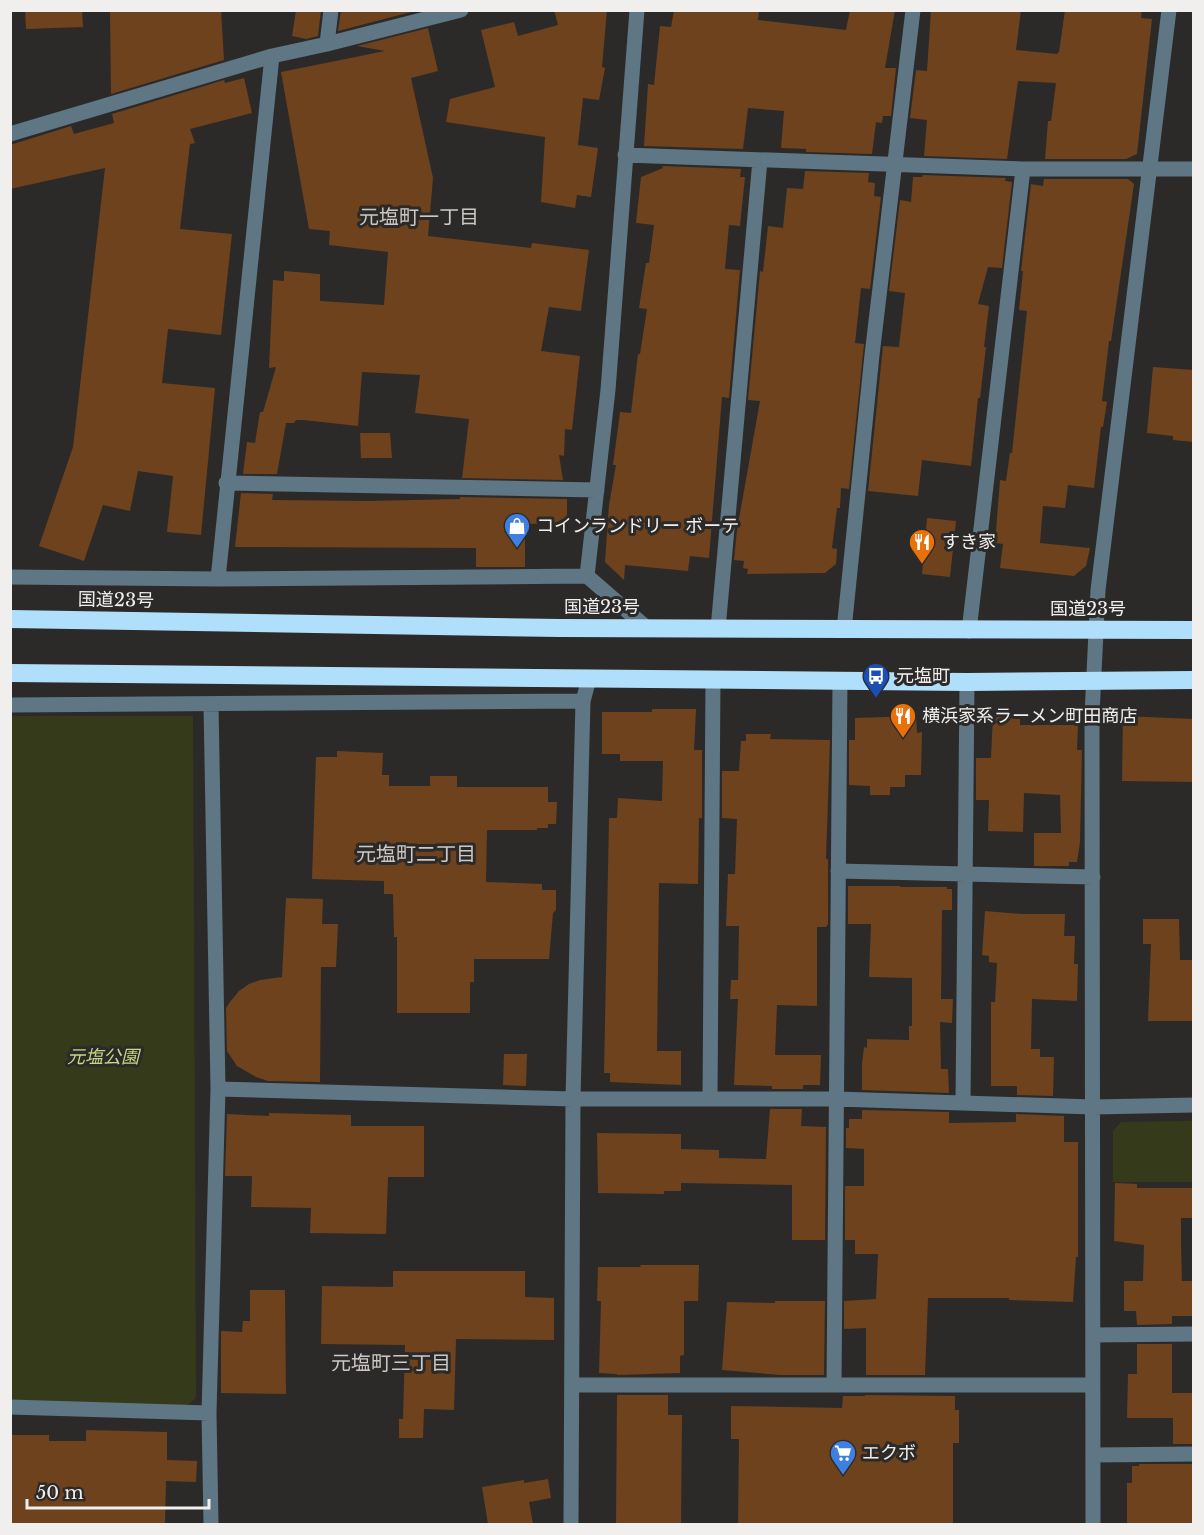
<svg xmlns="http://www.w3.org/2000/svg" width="1204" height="1535" font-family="'Libre Baskerville','Noto Sans JP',serif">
  <rect width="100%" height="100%" fill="#2c2a28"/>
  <!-- green -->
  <path fill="#353b1a" d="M 11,716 L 193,716 L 196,1398 L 186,1406 L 11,1400 Z
    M 1193,1121 L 1193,1182 L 1113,1182 L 1113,1131 L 1121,1122 Z"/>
  <!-- building -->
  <path fill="#6d421d" d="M 25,10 L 82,10 L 83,27 L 26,29 Z
    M 110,10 L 221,10 L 224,60 L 111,94 Z
    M 296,10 L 321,10 L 318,36 L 306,39 L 292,36 Z
    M 341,10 L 419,10 L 338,31 Z
    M 554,10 L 607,10 L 602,67 L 605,68 L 599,100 L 583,98 L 578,145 L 598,148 L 591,197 L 577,195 L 575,208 L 541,202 L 545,137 L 446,122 L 450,99 L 495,87 L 481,30 L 514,22 L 518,36 L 558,25 Z
    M 674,10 L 759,10 L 758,20 L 846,30 L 850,10 L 895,10 L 885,68 L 896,68 L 891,116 L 883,116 L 882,123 L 876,122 L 872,154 L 806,152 L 806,149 L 781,148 L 784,111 L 748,108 L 743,149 L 644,146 L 648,84 L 654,85 L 660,26 L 671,27 Z
    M 931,10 L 1021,10 L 1016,50 L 1057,54 L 1059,52 L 1065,10 L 1142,10 L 1141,18 L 1152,19 L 1137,154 L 1126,159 L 1045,159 L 1048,121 L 1051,121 L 1056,83 L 1018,81 L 1007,159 L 924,156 L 927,120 L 910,118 L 916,70 L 927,71 Z
    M 428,28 L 438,71 L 411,78 L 433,178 L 428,236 L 531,248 L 532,243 L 589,250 L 581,311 L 549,307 L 541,351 L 580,356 L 572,430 L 565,429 L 564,456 L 559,455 L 563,480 L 462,478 L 469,419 L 415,413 L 420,375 L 362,372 L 358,426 L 303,420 L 296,420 L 294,423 L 286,423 L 277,474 L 243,474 L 247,442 L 255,443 L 260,412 L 263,412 L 276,367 L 269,368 L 273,280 L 284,281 L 284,271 L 320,274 L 320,301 L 384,305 L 388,252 L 329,245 L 330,231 L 309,229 L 281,72 L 385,51 L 357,46 Z
    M 244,78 L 252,113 L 190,129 L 195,143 L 190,144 L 180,229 L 232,234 L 221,335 L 168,329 L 162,383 L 215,388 L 201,535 L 167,532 L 173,476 L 138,471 L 130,511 L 103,505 L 84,561 L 39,546 L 73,447 L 105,168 L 10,189 L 10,145 L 71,126 L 74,134 L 114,123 L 112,114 L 224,80 L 225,83 Z
    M 662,166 L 741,169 L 740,177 L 745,177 L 740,226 L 729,225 L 725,269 L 740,270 L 729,398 L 722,397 L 709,558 L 690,556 L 688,571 L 625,565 L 624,580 L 605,562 L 609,505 L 616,465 L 613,465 L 620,412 L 631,413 L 638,354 L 640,354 L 647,309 L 639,308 L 646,263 L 649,263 L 654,225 L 636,223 L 641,177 L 663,168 Z
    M 805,171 L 869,173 L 868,182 L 875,183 L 874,196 L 881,197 L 870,289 L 861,288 L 855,343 L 864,344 L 849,489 L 841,488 L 840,508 L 837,508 L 832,548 L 837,549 L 836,564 L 825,573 L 747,574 L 748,569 L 743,568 L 744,561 L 734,560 L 737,530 L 760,401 L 748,400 L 760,271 L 763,272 L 768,226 L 783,228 L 787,188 L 803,189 Z
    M 923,175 L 1006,178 L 1005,181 L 1012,182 L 1002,268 L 988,267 L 978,304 L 989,306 L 984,347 L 986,347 L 980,398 L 978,398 L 971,466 L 922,460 L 918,496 L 868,491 L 883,346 L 899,347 L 905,293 L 889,291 L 900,200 L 911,202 L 913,177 L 922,177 Z
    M 1044,179 L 1128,179 L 1134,184 L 1111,341 L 1109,341 L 1102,401 L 1107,402 L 1103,427 L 1101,427 L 1094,488 L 1068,485 L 1065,508 L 1043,506 L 1040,543 L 1090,548 L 1086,566 L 1074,576 L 1000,568 L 1003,544 L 995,543 L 1000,480 L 1006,481 L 1010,453 L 1012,453 L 1027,311 L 1019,310 L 1023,271 L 1021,271 L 1031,184 L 1043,186 Z
    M 1153,367 L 1194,370 L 1194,442 L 1173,440 L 1173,436 L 1147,433 Z
    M 360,433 L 390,433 L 392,458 L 361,458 Z
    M 241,493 L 273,494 L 272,500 L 368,501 L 460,499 L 460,497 L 567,499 L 567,523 L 525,524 L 525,567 L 476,567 L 476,548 L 235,547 Z
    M 927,518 L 956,521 L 950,577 L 922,574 Z
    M 652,709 L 696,709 L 694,750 L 702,750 L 702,818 L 699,818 L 698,884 L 659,883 L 657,1051 L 681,1051 L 681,1085 L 610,1082 L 610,1073 L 604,1073 L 609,818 L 617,818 L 618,798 L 662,801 L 663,761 L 620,761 L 620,754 L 602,754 L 602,712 L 652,712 Z
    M 993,715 L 1020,716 L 1020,725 L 1078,725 L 1077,750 L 1082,750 L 1080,842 L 1077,862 L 1069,862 L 1069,866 L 1034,866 L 1034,833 L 1061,833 L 1060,795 L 1024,793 L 1023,832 L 988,831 L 989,800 L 976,800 L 976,758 L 991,758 Z
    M 916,716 L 917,733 L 922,732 L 921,775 L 905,775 L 905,787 L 890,787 L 890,795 L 870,795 L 870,786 L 849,785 L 849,740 L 855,740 L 855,718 Z
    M 1123,716 L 1194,719 L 1194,782 L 1122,781 Z
    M 746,734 L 771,734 L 770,739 L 830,740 L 826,859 L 828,859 L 828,924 L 826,927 L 817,927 L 817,1006 L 777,1005 L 775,1055 L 821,1055 L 820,1085 L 803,1085 L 803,1089 L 772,1089 L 772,1086 L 734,1085 L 738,999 L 730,999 L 731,980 L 738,980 L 739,926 L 726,926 L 728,874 L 735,874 L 737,819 L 722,818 L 722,771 L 739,771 L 741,741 L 746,741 Z
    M 337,751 L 383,753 L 382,775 L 389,775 L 389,786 L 430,786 L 430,776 L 457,776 L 457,787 L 548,787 L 548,802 L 557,802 L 556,824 L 548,824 L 548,828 L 537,828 L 537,830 L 487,830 L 486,882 L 542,884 L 542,890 L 556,890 L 556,910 L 553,913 L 549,959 L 474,959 L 474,982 L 470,982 L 470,1013 L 397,1013 L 397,937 L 394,937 L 393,894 L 384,894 L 384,881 L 312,879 L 316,757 L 337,757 Z
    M 848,886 L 900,886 L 900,887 L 947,887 L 947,889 L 952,889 L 952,910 L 942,910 L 941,999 L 953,999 L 952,1023 L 940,1022 L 941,1069 L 948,1069 L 949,1093 L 862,1090 L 862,1064 L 864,1047 L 867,1048 L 867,1039 L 909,1040 L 909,1026 L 912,1026 L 912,978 L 869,977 L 871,924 L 848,924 Z
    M 286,898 L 323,899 L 322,924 L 338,924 L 336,967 L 321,967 L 320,1082 L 268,1081 L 256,1077 L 237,1066 L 227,1051 L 226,1008 L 230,1002 L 239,991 L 249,984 L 260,980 L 282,977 Z
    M 985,911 L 1021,914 L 1065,914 L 1064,936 L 1075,936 L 1074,964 L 1078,964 L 1077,1001 L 1032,999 L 1031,1049 L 1040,1049 L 1040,1057 L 1054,1057 L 1053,1096 L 1017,1095 L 1017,1086 L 991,1086 L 991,1002 L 995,1002 L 997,963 L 989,962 L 989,956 L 982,955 Z
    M 1143,919 L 1179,919 L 1180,960 L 1194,960 L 1194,1021 L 1148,1021 L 1151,944 L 1143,944 Z
    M 504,1054 L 527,1054 L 526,1086 L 503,1085 Z
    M 770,1109 L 802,1109 L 801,1126 L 826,1127 L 825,1240 L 792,1240 L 792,1185 L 681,1183 L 681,1191 L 664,1191 L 664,1194 L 598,1193 L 597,1133 L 681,1134 L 681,1149 L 719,1150 L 719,1158 L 766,1159 Z
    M 862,1110 L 949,1112 L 949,1123 L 1016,1122 L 1016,1114 L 1064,1116 L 1064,1142 L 1078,1142 L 1078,1257 L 1076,1257 L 1073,1302 L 1009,1300 L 1009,1298 L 928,1298 L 925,1375 L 866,1375 L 866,1328 L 844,1329 L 844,1301 L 876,1299 L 878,1254 L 855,1254 L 855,1240 L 845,1240 L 845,1186 L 864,1186 L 864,1149 L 846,1148 L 846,1128 L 849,1128 L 849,1119 L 862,1119 Z
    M 269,1113 L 351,1115 L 351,1126 L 424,1126 L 424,1177 L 388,1177 L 386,1234 L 310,1233 L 311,1208 L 251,1207 L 252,1176 L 225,1176 L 227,1114 L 269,1116 Z
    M 1115,1183 L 1137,1184 L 1137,1188 L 1194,1188 L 1194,1218 L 1181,1218 L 1181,1244 L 1182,1281 L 1194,1281 L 1194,1316 L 1172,1316 L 1172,1324 L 1137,1325 L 1136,1311 L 1124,1311 L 1124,1281 L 1143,1281 L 1144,1245 L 1114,1241 Z
    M 640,1265 L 699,1265 L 698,1301 L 684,1301 L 684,1355 L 680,1356 L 680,1373 L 617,1375 L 617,1374 L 599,1373 L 601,1301 L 597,1301 L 598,1267 L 641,1267 Z
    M 393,1271 L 525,1271 L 525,1297 L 554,1298 L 554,1340 L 456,1339 L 454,1410 L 424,1409 L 423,1438 L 399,1438 L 399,1419 L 403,1419 L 405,1345 L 321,1344 L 322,1286 L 393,1287 Z
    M 250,1290 L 285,1290 L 286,1394 L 221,1393 L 221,1331 L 242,1332 L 243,1321 L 250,1321 Z
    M 775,1301 L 825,1301 L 824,1375 L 780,1375 L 722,1370 L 727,1302 L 775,1303 Z
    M 1137,1344 L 1172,1344 L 1172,1393 L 1194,1393 L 1194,1444 L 1173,1444 L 1173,1418 L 1127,1418 L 1128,1374 L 1137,1374 Z
    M 617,1395 L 668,1395 L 668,1415 L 682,1415 L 681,1524 L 616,1524 Z
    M 865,1395 L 955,1396 L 955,1410 L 959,1410 L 959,1443 L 953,1443 L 953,1524 L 738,1524 L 739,1439 L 731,1439 L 731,1406 L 842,1408 L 843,1396 L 865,1396 Z
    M 86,1430 L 167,1432 L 167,1460 L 197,1461 L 196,1482 L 166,1481 L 165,1524 L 10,1524 L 12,1435 L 49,1435 L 49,1441 L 86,1441 Z
    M 1139,1464 L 1194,1464 L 1194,1524 L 1127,1524 L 1127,1483 L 1132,1483 L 1132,1466 L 1139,1466 Z
    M 548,1479 L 551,1498 L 529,1502 L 533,1524 L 488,1524 L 482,1487 L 524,1480 L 524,1483 Z"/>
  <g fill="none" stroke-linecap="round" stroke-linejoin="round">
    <!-- minor -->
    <path stroke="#5f7684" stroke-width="15" d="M 327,44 L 331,10
      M 10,134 L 272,56 L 327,44 L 461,10
      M 625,155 L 1023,169 L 1194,169
      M 226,483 L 597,490
      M 587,576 L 608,390 L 637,10
      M 10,577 L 218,579 L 587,576 L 648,629
      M 218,579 L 272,56
      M 718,629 L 760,160
      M 844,630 L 872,355 L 913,10
      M 969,631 L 1023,169
      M 10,705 L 583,701
      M 211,705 L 218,1089 L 209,1413 L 211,1524
      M 838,871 L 1093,877
      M 218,1089 L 573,1099 L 836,1099 L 1093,1107 L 1194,1105
      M 710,1099 L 713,680
      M 963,1103 L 967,682
      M 1093,1335 L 1194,1334
      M 834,1384 L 840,681
      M 572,1385 L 1092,1385
      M 10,1407 L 209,1413
      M 1094,1455 L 1194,1454
      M 571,1524 L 573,1099 L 583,701 L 589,679
      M 1093,1524 L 1092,715 L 1098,590 L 1169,10"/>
    <!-- highway -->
    <path stroke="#b0dffc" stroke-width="18" d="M 10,619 L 560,628 L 1194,630
      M 10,673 L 967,682 L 1194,680"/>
  </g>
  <!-- icons -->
  <defs>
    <g id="shop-pin" transform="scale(1.35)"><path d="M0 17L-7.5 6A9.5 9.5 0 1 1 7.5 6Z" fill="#3f7fe0" stroke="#2c2a28"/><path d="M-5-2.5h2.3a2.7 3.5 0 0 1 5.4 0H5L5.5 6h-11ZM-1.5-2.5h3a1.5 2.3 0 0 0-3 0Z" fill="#fff"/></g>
    <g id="restaurant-pin" transform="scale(1.35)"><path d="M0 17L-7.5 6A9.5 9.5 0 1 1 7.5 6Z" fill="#e8710a" stroke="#2c2a28"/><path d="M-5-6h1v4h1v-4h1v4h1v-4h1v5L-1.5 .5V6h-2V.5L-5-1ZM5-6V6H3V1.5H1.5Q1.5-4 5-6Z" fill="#fff"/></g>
    <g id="bus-pin" transform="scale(1.35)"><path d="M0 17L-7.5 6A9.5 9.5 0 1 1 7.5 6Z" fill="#1a4fb4" stroke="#2c2a28"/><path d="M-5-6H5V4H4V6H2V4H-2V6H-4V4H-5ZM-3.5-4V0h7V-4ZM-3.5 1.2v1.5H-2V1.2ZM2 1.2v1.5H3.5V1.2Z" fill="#fff"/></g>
    <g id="supermarket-pin" transform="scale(1.35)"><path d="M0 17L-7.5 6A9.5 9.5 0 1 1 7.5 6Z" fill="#3f7fe0" stroke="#2c2a28"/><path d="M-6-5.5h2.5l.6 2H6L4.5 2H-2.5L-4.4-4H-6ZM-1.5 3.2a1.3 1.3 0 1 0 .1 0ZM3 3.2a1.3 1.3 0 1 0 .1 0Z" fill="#fff"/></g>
  </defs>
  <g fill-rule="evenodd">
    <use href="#shop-pin" x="517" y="526"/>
    <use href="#restaurant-pin" x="922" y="542"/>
    <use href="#bus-pin" x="876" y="676"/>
    <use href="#restaurant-pin" x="903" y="716"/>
    <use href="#supermarket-pin" x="843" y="1453"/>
  </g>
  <g text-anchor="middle" stroke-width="6" stroke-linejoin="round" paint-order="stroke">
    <!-- poi labels -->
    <g font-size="18" fill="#f0efee" stroke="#2c2a28" text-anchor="start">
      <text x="536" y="532">コインランドリー ボーテ</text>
      <text x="942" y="548">すき家</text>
      <text x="896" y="682">元塩町</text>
      <text x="922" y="722">横浜家系ラーメン町田商店</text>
      <text x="862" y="1459">エクボ</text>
    </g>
    <!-- street labels -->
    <g font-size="18" fill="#f0efee" stroke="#2c2a28">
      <text transform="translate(116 600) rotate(1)" y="6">国道23号</text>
      <text x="602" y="613">国道23号</text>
      <text x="1088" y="615">国道23号</text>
    </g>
    <!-- park labels -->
    <g font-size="18" font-style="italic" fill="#c6d682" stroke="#2c2a28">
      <text x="103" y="1063">元塩公園</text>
    </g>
    <!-- neighbourhood labels -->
    <g font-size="20" fill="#cbc8c6" stroke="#2c2a28">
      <text x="419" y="224">元塩町一丁目</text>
      <text x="416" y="861">元塩町二丁目</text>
      <text x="391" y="1370">元塩町三丁目</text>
    </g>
  </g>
  <!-- border -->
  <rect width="1204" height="1535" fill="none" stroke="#f0efee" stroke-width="24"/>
  <!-- scale -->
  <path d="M27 1499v9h182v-9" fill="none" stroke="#f0efee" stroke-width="3"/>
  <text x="36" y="1499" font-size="18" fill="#f0efee" stroke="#2c2a28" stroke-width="4.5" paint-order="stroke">50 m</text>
</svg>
